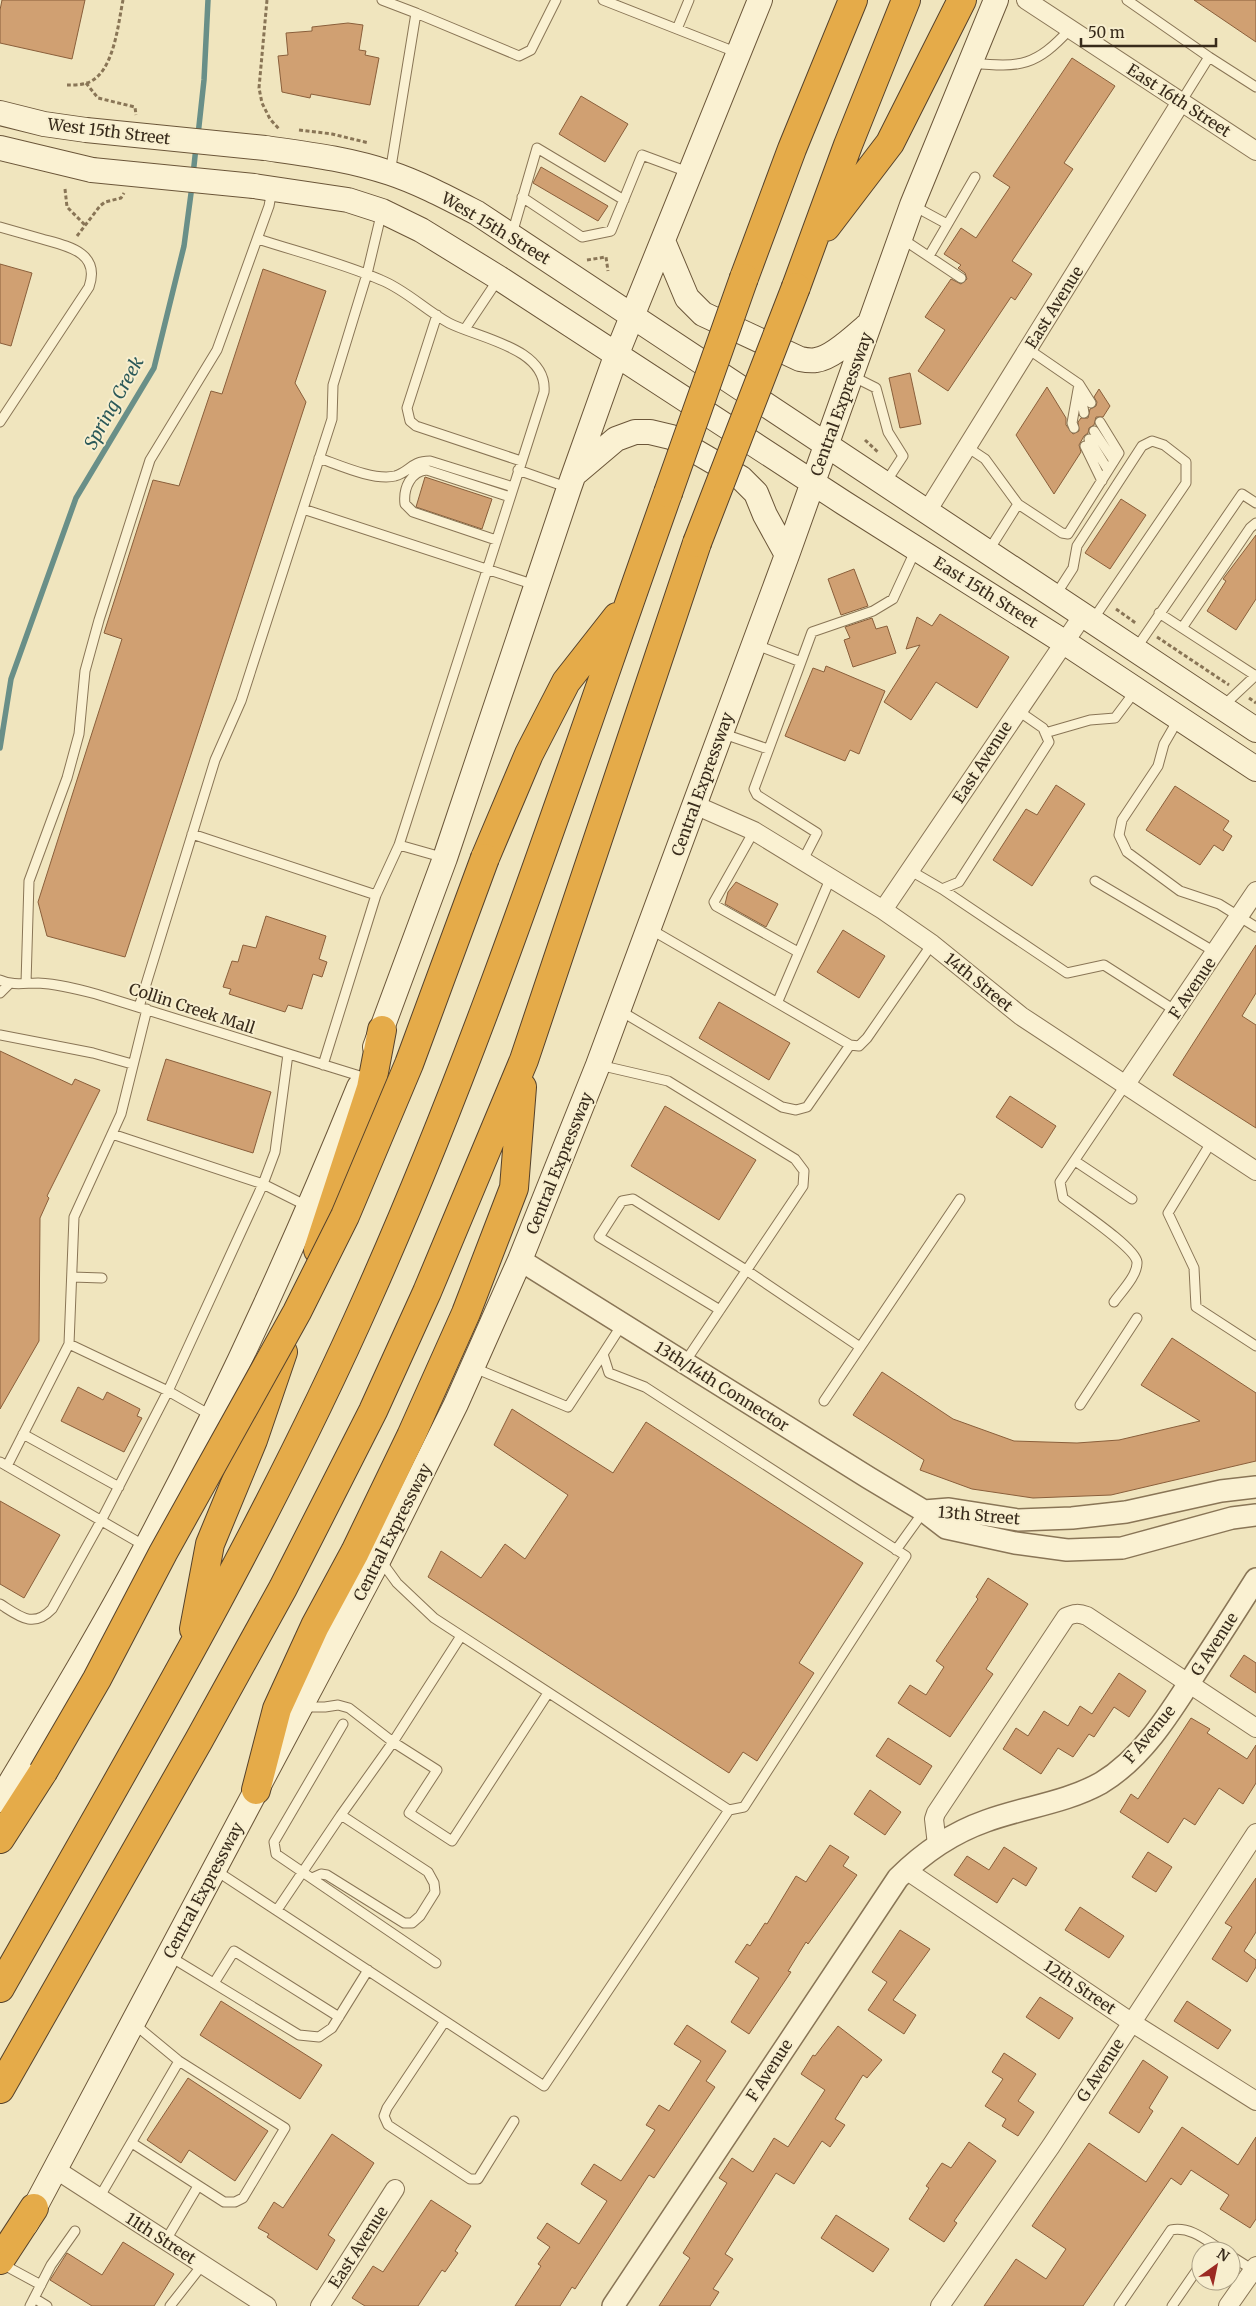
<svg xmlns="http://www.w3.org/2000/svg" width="1256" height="2306" font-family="Merriweather,serif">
  <rect width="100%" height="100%" fill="#f0e5be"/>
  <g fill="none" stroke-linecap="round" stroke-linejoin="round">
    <!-- stream -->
    <path stroke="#698f88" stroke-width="5.5" d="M 198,135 L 204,80 L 208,0
      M 193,175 L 196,147
      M 0,748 L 11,679 L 76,498 L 154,368 L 184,246 L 192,186"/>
  </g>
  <!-- building -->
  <path fill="#d0a072" stroke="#8a5f3b" d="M 2,0 L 85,0 L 72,59 L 0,43 L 0,10 Z
    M 1194,0 L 1256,0 L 1256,42 Z
    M 348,23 L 363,25 L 359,50 L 366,51 L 365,55 L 379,58 L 370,105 L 311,94 L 310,98 L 282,92 L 278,56 L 288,55 L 286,33 L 312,31 L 312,27 Z
    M 1072,58 L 1115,86 L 1064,163 L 1073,169 L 1012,261 L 1032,274 L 1015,300 L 1011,297 L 948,391 L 918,371 L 945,330 L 925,317 L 951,279 L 961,284 L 967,279 L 965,273 L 958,268 L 961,265 L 944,254 L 961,228 L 976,238 L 1010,187 L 993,176 Z
    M 581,96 L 628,124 L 605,162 L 559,134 Z
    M 541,167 L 608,206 L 598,221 L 533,183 Z
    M 0,264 L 32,273 L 11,346 L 0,343 Z
    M 263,269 L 326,291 L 295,383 L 306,402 L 125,957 L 47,936 L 38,902 L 122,639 L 104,633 L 153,480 L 179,486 L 211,391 L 222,394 Z
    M 910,373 L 921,424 L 900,428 L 889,378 Z
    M 1047,387 L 1066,418 L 1066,425 L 1073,434 L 1079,431 L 1078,422 L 1081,418 L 1088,418 L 1090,409 L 1096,406 L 1097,402 L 1094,397 L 1099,389 L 1110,406 L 1103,417 L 1096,417 L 1094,425 L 1089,428 L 1088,433 L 1084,436 L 1079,445 L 1081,452 L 1054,494 L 1016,435 Z
    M 425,477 L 492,499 L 482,529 L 416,507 Z
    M 1121,499 L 1146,515 L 1110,569 L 1085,553 Z
    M 1256,535 L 1256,599 L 1236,630 L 1207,611 L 1226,581 L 1223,579 Z
    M 854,569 L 868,606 L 841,615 L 828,579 Z
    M 940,614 L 1009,657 L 977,708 L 936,682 L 911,720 L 884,702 L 920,645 L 906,649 L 917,617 L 932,626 Z
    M 872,618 L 876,629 L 887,626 L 896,653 L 853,667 L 844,640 L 850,638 L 845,627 Z
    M 826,666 L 885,691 L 859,754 L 850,750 L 845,761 L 785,736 L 813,668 L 824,672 Z
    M 1056,785 L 1085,804 L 1032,886 L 993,860 L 1026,809 L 1037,815 Z
    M 1175,786 L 1229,821 L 1223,830 L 1232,836 L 1223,851 L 1214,845 L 1200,865 L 1146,830 Z
    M 736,882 L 778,904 L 766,927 L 725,904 L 728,892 Z
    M 266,916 L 326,936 L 319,959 L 327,962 L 322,977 L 313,974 L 302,1009 L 288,1005 L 285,1012 L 229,994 L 231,989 L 223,987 L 232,961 L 238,962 L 243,945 L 256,948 Z
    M 843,930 L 885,956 L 859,998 L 817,972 Z
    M 1256,945 L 1256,993 L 1242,1016 L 1256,1025 L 1256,1128 L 1173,1075 Z
    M 719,1002 L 790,1043 L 769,1080 L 699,1038 Z
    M 0,1051 L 72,1085 L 75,1079 L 100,1090 L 47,1196 L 49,1198 L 40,1218 L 39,1341 L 0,1409 Z
    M 166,1059 L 271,1092 L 253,1153 L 147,1120 Z
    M 1010,1096 L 1056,1126 L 1042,1148 L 996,1117 Z
    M 665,1106 L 756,1160 L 719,1220 L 631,1166 Z
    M 1172,1338 L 1256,1393 L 1256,1461 L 1111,1495 L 1033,1498 L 972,1489 L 920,1470 L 924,1460 L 853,1415 L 882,1372 L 953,1419 L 1014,1441 L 1077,1443 L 1119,1440 L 1200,1421 L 1141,1385 Z
    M 78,1387 L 103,1400 L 107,1392 L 140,1409 L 137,1416 L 142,1418 L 124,1452 L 61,1421 Z
    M 512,1409 L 613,1473 L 646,1422 L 863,1563 L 799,1663 L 814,1673 L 757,1761 L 743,1752 L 729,1773 L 428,1577 L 441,1551 L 481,1578 L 505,1544 L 525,1559 L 568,1495 L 494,1445 Z
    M 0,1501 L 60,1535 L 24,1598 L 0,1584 Z
    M 988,1578 L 1028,1604 L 986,1669 L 993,1674 L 950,1737 L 898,1703 L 910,1685 L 926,1695 L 944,1667 L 936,1661 L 978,1599 L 976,1597 Z
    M 1244,1655 L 1256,1663 L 1256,1693 L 1230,1676 Z
    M 1119,1673 L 1146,1691 L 1129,1717 L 1114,1707 L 1094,1737 L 1089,1734 L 1073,1757 L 1058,1748 L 1041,1774 L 1003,1749 L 1016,1728 L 1028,1736 L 1044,1711 L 1068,1726 L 1080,1706 L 1092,1714 Z
    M 1191,1718 L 1210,1729 L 1207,1733 L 1247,1759 L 1256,1745 L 1256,1783 L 1243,1804 L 1219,1788 L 1195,1825 L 1184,1818 L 1168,1843 L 1120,1812 L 1131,1794 L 1138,1799 Z
    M 888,1738 L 932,1766 L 920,1785 L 876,1756 Z
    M 870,1790 L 901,1812 L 885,1835 L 854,1814 Z
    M 830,1845 L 849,1857 L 843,1866 L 857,1875 L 808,1944 L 806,1942 L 788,1971 L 791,1972 L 749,2034 L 731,2022 L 759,1978 L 735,1962 L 747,1944 L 750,1946 L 765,1923 L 767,1924 L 796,1876 L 806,1882 Z
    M 1004,1847 L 1037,1868 L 1026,1886 L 1013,1878 L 997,1903 L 954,1875 L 967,1856 L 989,1870 Z
    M 1148,1852 L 1172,1867 L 1156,1892 L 1132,1877 Z
    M 1256,1878 L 1256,1932 L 1244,1951 L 1256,1960 L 1256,1967 L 1247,1982 L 1212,1959 L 1232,1927 L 1225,1923 Z
    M 1080,1907 L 1124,1936 L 1109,1958 L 1065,1930 Z
    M 900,1930 L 930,1949 L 893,2000 L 916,2015 L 904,2034 L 868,2010 L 887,1982 L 872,1972 Z
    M 1040,1997 L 1073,2018 L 1059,2039 L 1026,2017 Z
    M 221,2001 L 322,2065 L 300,2099 L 200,2035 Z
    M 1187,2001 L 1231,2030 L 1218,2049 L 1174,2021 Z
    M 687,2025 L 726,2051 L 706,2081 L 715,2087 L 654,2178 L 649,2175 L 575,2289 L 572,2287 L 560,2306 L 515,2306 L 541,2266 L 538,2264 L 550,2247 L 537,2238 L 547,2223 L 579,2244 L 607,2201 L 581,2184 L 594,2164 L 621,2181 L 655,2130 L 646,2125 L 659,2105 L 669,2111 L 701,2061 L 674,2044 Z
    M 838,2026 L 882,2060 L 867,2078 L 863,2075 L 835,2119 L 845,2125 L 830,2147 L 822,2141 L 794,2184 L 776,2173 L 725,2254 L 733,2259 L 713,2289 L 719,2292 L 710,2306 L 659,2306 L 690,2258 L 683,2253 L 727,2183 L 719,2178 L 732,2158 L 753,2172 L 774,2138 L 788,2147 L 825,2090 L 801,2074 L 813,2055 L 815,2056 Z
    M 1004,2053 L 1036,2074 L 1018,2101 L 1034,2112 L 1018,2136 L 1002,2126 L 1006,2119 L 985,2106 L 1003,2079 L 992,2072 Z
    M 1143,2060 L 1168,2077 L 1149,2108 L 1153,2111 L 1139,2133 L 1109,2113 Z
    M 188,2078 L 268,2131 L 235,2181 L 189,2150 L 181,2163 L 147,2140 Z
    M 1182,2127 L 1238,2165 L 1256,2137 L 1256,2219 L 1250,2228 L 1220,2209 L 1229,2195 L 1191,2170 L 1181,2185 L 1171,2178 L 1083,2306 L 984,2306 L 1016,2259 L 1046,2279 L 1066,2249 L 1032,2226 L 1089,2143 L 1146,2182 Z
    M 332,2134 L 374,2163 L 328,2235 L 335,2240 L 317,2270 L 267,2237 L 269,2234 L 258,2228 L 274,2202 L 283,2208 Z
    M 969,2142 L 996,2161 L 954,2221 L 957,2223 L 944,2242 L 909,2219 L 929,2188 L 926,2186 L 942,2163 L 951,2168 Z
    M 431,2200 L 471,2226 L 455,2251 L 458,2253 L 445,2272 L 442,2270 L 418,2306 L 365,2306 L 352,2298 L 373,2266 L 383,2272 Z
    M 836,2215 L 889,2249 L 873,2272 L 821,2238 Z
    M 123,2242 L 174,2274 L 154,2306 L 92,2306 L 50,2280 L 67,2253 L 102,2275 Z"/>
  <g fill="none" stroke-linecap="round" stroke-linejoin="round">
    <!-- service casing -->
    <g stroke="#897556" stroke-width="11">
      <path id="service" d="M 382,0 L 416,13 L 390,173
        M 603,0 L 738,53
        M 1127,0 L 1209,57
        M 416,13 L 519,56 L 531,50 L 556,0
        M 677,29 L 689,0
        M 972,63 C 1021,68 1036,66 1070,29
        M 1181,102 L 1209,57 L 1256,87
        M 522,197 L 582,237 L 611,231 L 642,155 L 688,172
        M 912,205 L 947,224
        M 0,227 C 14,231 28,235 42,239 C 67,246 101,252 89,287 L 0,422
        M 512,234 L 537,148 L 624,200
        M 901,238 L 961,278
        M 258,239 C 298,252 342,263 381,280 C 406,290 425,310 449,323 C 478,338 548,348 544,392 L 399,845
        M 929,256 L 975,177
        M 437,315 L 407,408 L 410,421 L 416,426 L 521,461
        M 465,329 L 499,278
        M 1028,349 L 1079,384 L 1091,403
        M 852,376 L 876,388 L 888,432 L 903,456 L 886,482
        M 1080,389 L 1084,413
        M 1074,428 L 1072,423 L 1079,384
        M 1094,431 L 1114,461
        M 1089,439 L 1108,470
        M 1085,446 L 1102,481
        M 967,447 L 985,459 L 1018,504 L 989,550
        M 319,458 C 339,465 374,481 395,476 C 410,472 411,461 430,461 L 513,487
        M 518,470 L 569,488
        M 1018,504 L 1062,533 L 1068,534 L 1119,453 L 1100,422
        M 303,509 L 535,585
        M 496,540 L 413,512 L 405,504 C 403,488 411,471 427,470 L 510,497
        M 1055,596 L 1073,568 L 1077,546 L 1142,446 L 1152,441 L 1164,445 L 1186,462 L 1186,483 L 1092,621
        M 1159,613 L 1256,676
        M 1182,628 L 1250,528 L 1256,523
        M 754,644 L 801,662 L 812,632 L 873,611 L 893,599 L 916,549
        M 1135,650 L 1242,494 L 1256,503
        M 801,662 L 754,789 L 757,795 L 817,833 L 803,860
        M 1222,707 L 1256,675
        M 1179,718 L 1164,744 L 1158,766 L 1122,820 L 1119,835 L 1127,852 L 1180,891 L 1219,904 L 1256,927
        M 721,733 L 768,749
        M 1045,733 L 1090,720 L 1115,718 L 1136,690
        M 754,831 L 714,902 L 716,906 L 798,952
        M 192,834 L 376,895
        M 911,871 L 942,889 L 959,882 L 1049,742 L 1043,728 L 1017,710
        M 1095,881 L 1215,952
        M 942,889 L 1067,973 L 1104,965 L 1176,1011
        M 650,929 L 850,1045 L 859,1046 L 867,1038 L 932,944
        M 0,980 C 13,986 25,983 38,983 C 58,984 77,989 96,994 L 363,1077
        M 26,983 L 29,881 L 67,778 L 79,734 L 85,671 L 99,620 L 150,460 L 217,350 L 269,206 L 272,190
        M 0,993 L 9,984
        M 778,1001 L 831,877
        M 139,1007 L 215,760 L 241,701 L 332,419 L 333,385 L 367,274 L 382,211
        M 619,1010 L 782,1107 L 796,1110 L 807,1107 L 850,1045
        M 0,1035 L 93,1053 L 132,1064
        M 323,1065 L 376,895 L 399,845 L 445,858
        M 599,1065 L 668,1081 L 795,1159 L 804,1171 L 803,1186 L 685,1362
        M 112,1134 L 263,1184 L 309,1207
        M 1212,1141 L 1168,1213 L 1194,1268 L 1196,1307 L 1256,1346
        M 1075,1161 L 1132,1199
        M 72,1277 L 102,1278
        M 1114,1302 C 1121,1292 1138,1275 1137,1262 C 1135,1247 1077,1209 1063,1198 L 1060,1182 L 1126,1084
        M 720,1310 L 599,1237 L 622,1201 L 633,1199 L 746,1270 L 860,1347
        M 69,1344 L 168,1391 L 212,1416
        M 472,1367 L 568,1407 L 603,1354
        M 824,1401 L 960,1199
        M 1080,1405 L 1137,1318
        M 23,1434 L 119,1487
        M 0,1462 L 145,1546
        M 7,1466 L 69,1344 L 74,1217 L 121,1114 L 147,1009
        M 896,1550 L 924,1511
        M 381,1561 L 397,1583 L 434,1618 L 729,1810
        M 0,1604 C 19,1616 33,1629 52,1609 L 101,1521 L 168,1391 L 263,1184 L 275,1152 L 288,1054
        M 304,1707 L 325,1707 L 338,1705 L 349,1708 L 393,1742 L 437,1770 L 409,1813 L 452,1841 L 548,1693
        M 343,1724 L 274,1842 L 276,1854 L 436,1963
        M 215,1870 L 544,2086 L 729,1810 L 744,1807 L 906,1556 L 645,1387 L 609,1373 L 603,1354 L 623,1323
        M 312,1878 L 321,1874 L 327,1875 L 404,1923 L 412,1923 L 420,1916 L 435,1892 L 434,1883 L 428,1872 L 341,1815
        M 277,1910 L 341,1815 L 393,1742 L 461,1636
        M 169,1956 L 299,2035 L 319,2037 L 332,2028 L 368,1970
        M 214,1983 L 234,1951 L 339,2017
        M 445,2021 L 387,2108 L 384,2116 L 388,2125 L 470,2179 L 478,2179 L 514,2121
        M 132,2143 L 224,2202 L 235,2202 L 243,2198 L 285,2128 L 179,2061 L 133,2023
        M 99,2198 L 179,2061
        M 166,2240 L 198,2186
        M 1231,2256 L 1253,2270
        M 4,2265 L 41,2285
        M 34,2298 L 47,2306
        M 30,2306 L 51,2265 L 75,2231
        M 170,2306 L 203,2264
        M 1119,2306 L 1171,2230 C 1191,2226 1207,2241 1223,2251
        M 1172,2306 L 1201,2264"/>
    </g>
    <!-- minor casing -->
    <g stroke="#897556" stroke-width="20">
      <path id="minor" d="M 1026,0 L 1256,151
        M 926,513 L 1181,102
        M 695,805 L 754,831 L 883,910 L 932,944 L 1021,1016 L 1256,1171
        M 883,910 L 1083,615
        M 1126,1084 L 1256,891
        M 937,1845 L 934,1819 L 936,1813 L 1066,1617 C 1074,1613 1079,1613 1087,1616 L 1256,1728
        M 906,1870 L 1131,2022 L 1256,2101
        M 55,2169 L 267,2306
        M 320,2306 L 395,2189
        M 940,2306 L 1051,2146 L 1256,1833
        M 1228,2306 L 1256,2266"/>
    </g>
    <!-- tertiary casing -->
    <g stroke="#897556" stroke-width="24">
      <path id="tertiary" d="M 520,1260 L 869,1478 L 924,1511 L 946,1528 L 1015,1543 L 1067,1550 L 1122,1548 L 1232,1518 L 1256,1515
        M 924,1511 L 949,1509 L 1018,1520 L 1072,1518 L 1126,1512 L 1221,1491 L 1256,1487
        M 613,2306 L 898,1878 C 923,1853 952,1833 986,1821 C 1024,1807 1065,1803 1101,1783 C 1144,1757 1172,1710 1198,1669 C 1218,1639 1237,1609 1256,1579"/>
    </g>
    <!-- secondary casing -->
    <g stroke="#6b5639" stroke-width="26">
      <path id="secondary" d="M 0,113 L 44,124 L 86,130
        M 0,148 L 92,170
        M 265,148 C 307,154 349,159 390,173 C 420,183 448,198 477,213 L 1256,730
        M 254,186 L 348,200 L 382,211 L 421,230 L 499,278 L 844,503 L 1064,642 L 1256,769
        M 663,241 L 687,298 L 703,314 L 800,359 C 805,360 811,361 816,360 C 833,358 856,335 869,324
        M 577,472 L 616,439 L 635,432 L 650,432 L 671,437 L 741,478 L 756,493 L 765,515 L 787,555
        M 375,1047 L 445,858 L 569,488 L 616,356 L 760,0
        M 0,1800 C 52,1713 105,1626 152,1536 C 229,1390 297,1240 359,1087
        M 26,2224 L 379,1559 L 456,1404 L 520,1260 L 598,1065 L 787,555 L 912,205 L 996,0"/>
    </g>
    <!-- motorway casing -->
    <g stroke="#56422b" stroke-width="30">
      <path id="motorway" d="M 826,227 L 890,143 L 962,0
        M 744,278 L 792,149 L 853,0
        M 796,287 L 848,145 L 906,0
        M 485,858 L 529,754 L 566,682 L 617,617
        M 318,1250 L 371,1088 L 382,1030
        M 194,1629 L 210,1544 L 253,1440 L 283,1352
        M 256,1790 L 277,1709 L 315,1626 L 355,1552 L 411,1436 L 466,1313 L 514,1188 L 522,1087
        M 0,1839 L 43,1772
        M 0,1988 C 129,1761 262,1536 368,1297 C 485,1035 572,763 668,493
        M 0,2089 L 199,1740 L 283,1588 L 373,1411 L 427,1292 L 524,1060 L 697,543
        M 0,2260 L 34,2208"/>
    </g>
    <!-- path -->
    <path stroke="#897556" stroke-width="3" stroke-dasharray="4 2.5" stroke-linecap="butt" d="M 267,0 L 259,88 L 262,103 L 270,119 L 280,130
      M 86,83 L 98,98 L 135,107 L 136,115
      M 67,85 C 73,85 81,85 87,83 C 114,74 118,24 123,0
      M 299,130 L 332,134 L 369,143
      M 65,189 L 67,207 L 85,225
      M 77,236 L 100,206 L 105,202 L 121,198 L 124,193
      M 587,260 L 606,257 L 608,271
      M 865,440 L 879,453
      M 1116,609 L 1137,624
      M 1157,637 L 1229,685
      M 1249,698 L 1256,703"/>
    <!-- service -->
    <use href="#service" stroke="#faf1d2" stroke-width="9"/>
    <!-- minor -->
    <use href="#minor" stroke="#faf1d2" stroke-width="18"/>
    <!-- tertiary -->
    <use href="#tertiary" stroke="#faf1d2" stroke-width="21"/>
    <!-- secondary -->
    <use href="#secondary" stroke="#faf1d2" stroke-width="24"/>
    <!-- motorway -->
    <use href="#motorway" stroke="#e5ab49" stroke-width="28"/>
    <!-- secondary-bridge casing -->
    <g stroke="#6b5639" stroke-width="26" stroke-linecap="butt">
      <path id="secondary-bridge" d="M 86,130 L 265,148
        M 92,170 L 254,186"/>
    </g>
    <!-- motorway-bridge casing -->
    <g stroke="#56422b" stroke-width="30" stroke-linecap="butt">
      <path id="motorway-bridge" d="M 668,493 L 744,278
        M 697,543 L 796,287
        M 43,1772 L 97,1679 L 163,1553 L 297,1312 L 345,1216 L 409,1064 L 485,858"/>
    </g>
    <!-- secondary-bridge -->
    <use href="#secondary-bridge" stroke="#faf1d2" stroke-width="24"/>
    <!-- motorway-bridge -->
    <use href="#motorway-bridge" stroke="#e5ab49" stroke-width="28"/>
  </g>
  <g text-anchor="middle" stroke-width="4" stroke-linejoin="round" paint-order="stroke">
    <!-- street labels -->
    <g font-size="16" fill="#382b1b" stroke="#f7eece">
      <text transform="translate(1179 100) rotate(33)" y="6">East 16th Street</text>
      <text transform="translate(109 131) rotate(7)" y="6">West 15th Street</text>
      <text transform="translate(496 228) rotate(31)" y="6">West 15th Street</text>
      <text transform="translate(1054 307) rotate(-58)" y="6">East Avenue</text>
      <text transform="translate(841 404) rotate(-70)" y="6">Central Expressway</text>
      <text transform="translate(986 592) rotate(32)" y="6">East 15th Street</text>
      <text transform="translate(982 762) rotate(-57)" y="6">East Avenue</text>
      <text transform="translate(702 784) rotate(-70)" y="6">Central Expressway</text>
      <text transform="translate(979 982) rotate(39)" y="6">14th Street</text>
      <text transform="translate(1192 988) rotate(-56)" y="6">F Avenue</text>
      <text transform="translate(192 1008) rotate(18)" y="6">Collin Creek Mall</text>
      <text transform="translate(559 1163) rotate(-68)" y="6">Central Expressway</text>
      <text transform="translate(722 1386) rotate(32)" y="6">13th/14th Connector</text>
      <text transform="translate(979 1515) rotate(5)" y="6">13th Street</text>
      <text transform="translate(392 1532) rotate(-63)" y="6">Central Expressway</text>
      <text transform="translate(1214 1644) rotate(-57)" y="6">G Avenue</text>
      <text transform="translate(1149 1734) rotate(-50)" y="6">F Avenue</text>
      <text transform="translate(203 1890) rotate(-62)" y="6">Central Expressway</text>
      <text transform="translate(1080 1987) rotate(34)" y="6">12th Street</text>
      <text transform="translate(769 2070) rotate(-57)" y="6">F Avenue</text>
      <text transform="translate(1100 2070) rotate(-57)" y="6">G Avenue</text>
      <text transform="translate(161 2238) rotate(33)" y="6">11th Street</text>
      <text transform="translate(358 2247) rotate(-57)" y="6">East Avenue</text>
    </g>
    <!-- water labels -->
    <g font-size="18" font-style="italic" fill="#2a5858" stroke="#f7eece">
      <text transform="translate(114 403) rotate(-61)" y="6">Spring Creek</text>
    </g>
  </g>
  <!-- north arrow -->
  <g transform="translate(1216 2266) rotate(33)"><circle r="24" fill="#f7eece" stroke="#aba086"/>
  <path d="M0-4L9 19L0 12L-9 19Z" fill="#9b2a23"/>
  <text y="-8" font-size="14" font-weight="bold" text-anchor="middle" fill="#382b1b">N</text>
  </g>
  <!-- scale -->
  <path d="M1081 38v8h135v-8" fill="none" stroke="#382b1b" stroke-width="2.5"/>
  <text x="1088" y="38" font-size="15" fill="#382b1b" stroke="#f7eece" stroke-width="4" paint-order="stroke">50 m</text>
</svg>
